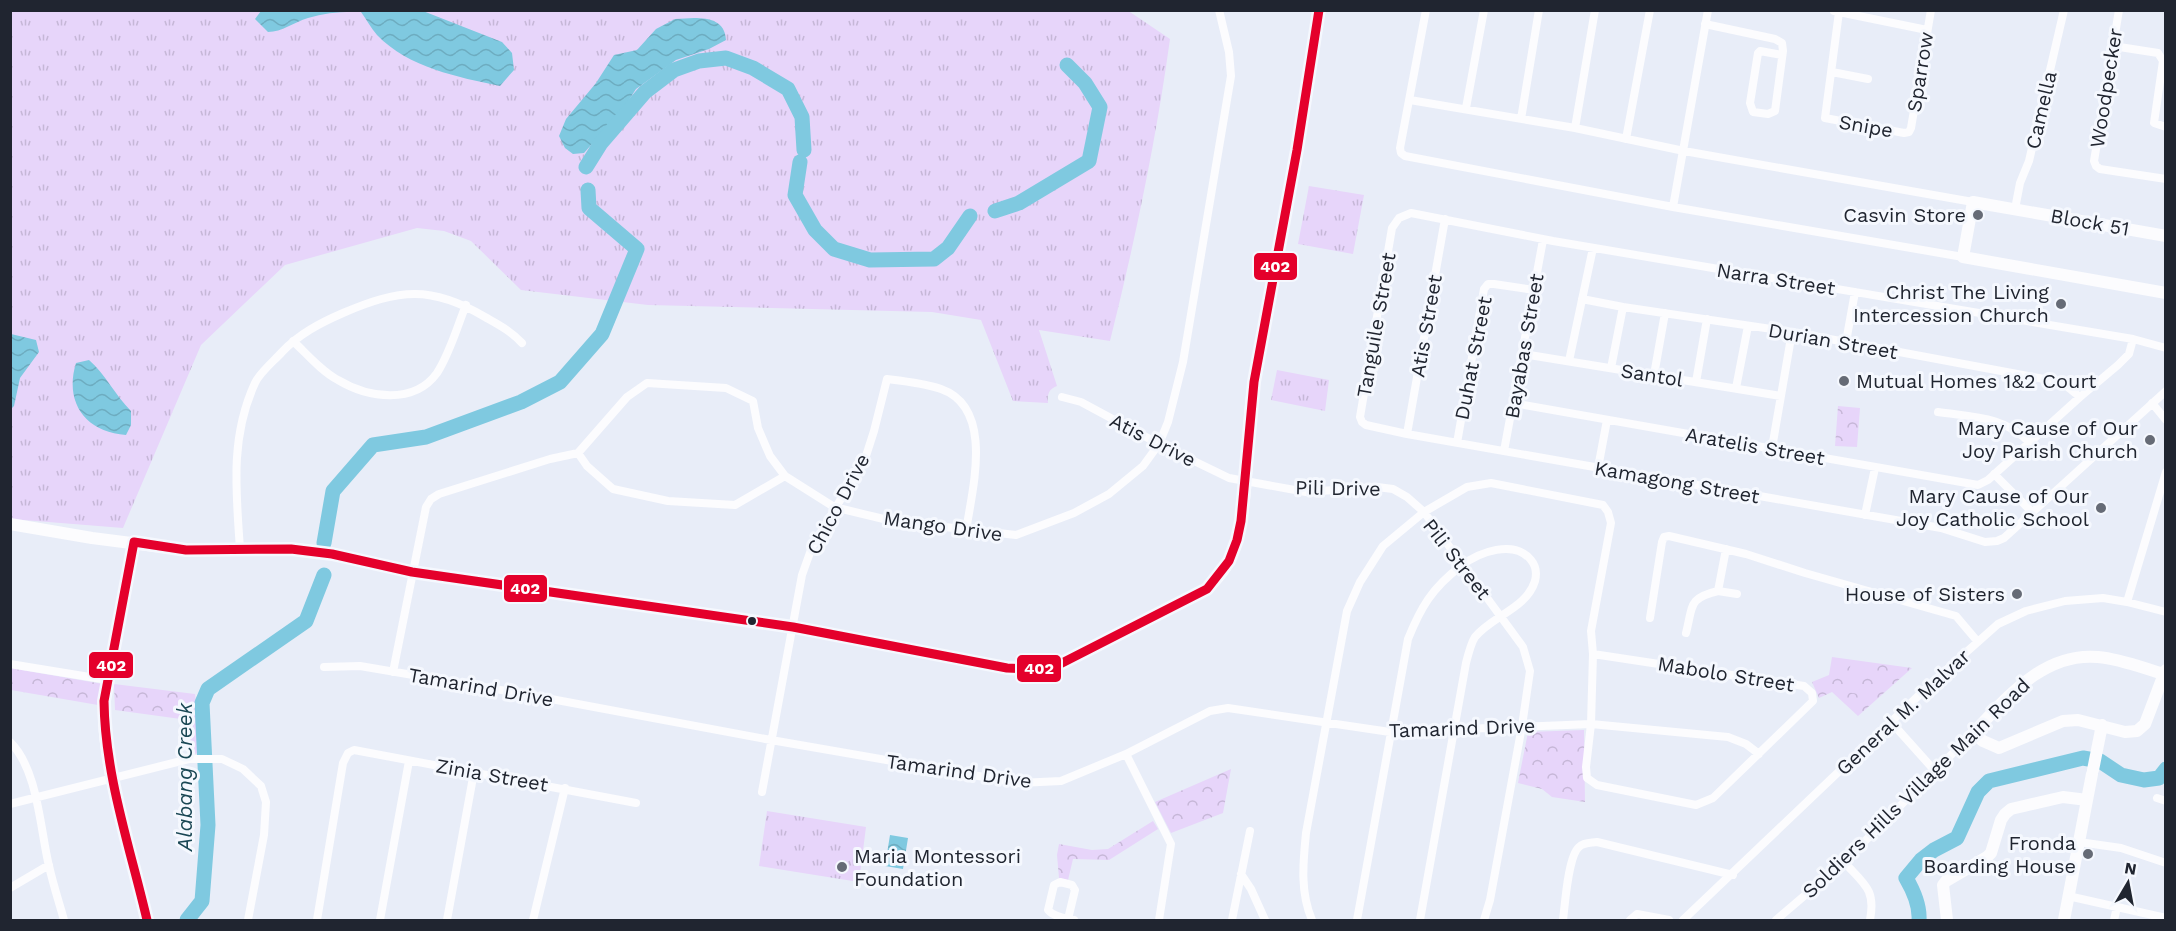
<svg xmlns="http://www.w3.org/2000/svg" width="2176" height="931" font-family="'Work Sans',sans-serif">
  <defs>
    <pattern id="grass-tufts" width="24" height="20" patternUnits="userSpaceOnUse" patternTransform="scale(1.5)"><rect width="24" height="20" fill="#e7d5fa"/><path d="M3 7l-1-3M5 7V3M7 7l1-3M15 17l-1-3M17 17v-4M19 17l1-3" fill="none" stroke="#c6b7d7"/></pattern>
    <pattern id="park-crowns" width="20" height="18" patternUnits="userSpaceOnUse" patternTransform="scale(1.5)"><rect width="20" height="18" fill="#e7d5fa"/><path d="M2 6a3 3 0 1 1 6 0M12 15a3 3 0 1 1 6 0" fill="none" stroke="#c6b7d7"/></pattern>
    <pattern id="water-waves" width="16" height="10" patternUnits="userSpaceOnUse" patternTransform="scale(1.5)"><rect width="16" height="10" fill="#7fc9e0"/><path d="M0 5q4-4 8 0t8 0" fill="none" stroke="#6dacc0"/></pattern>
  </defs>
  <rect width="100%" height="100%" fill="#e8edf8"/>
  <!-- grass -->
  <path fill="url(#grass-tufts)" d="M 1127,10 L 1170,39 C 1156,141 1135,241 1110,341 L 1039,330 L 1057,386 C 1049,389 1047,394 1048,403 L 1013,401 L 981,320 L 932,312 L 648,305 L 521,290 L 471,241 L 444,231 L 417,228 L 285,265 L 201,345 L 123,528 L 11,519 L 10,11 Z
    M 1309,186 L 1364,195 L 1353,254 L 1298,244 Z
    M 1277,370 L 1329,380 L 1325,411 L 1271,400 Z
    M 767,811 L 866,827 L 859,882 L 759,866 Z"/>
  <!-- park -->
  <path fill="url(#park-crowns)" d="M 1838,406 L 1860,408 L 1857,447 L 1835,446 Z
    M 1832,657 L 1912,668 L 1858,716 L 1832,692 L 1819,698 L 1812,682 L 1829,675 Z
    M 10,668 L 103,684 L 98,705 L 11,690 Z
    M 114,684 L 195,694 L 202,753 L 192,754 L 188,720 L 115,710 Z
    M 1584,730 L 1585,802 L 1552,797 L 1542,789 L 1518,783 L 1528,732 Z
    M 1231,769 L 1223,813 L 1171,833 L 1155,802 Z
    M 1153,821 L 1158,829 L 1109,860 L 1073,859 L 1068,880 L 1059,878 L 1057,855 L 1059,844 L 1092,850 L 1108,849 Z"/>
  <!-- garden -->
  <path fill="#e7d5fa" d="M 1851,661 L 1864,663 L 1859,694 L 1846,692 Z"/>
  <!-- water -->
  <path fill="url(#water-waves)" d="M 261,11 L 423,11 L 502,42 L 512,53 L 514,70 L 500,86 C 458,77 409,68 377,35 C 371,28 366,19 361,12 C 343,11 325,13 308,18 C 294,22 282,32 268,32 L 255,19 Z
    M 694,18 C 710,18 725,21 726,40 L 709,49 L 676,60 L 636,89 L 623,109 L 584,153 L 573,154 L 565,148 L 559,136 L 566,119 L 596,83 L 614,55 L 637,50 L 656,29 L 675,19 Z
    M 11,334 L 36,340 L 39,352 L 20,378 L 14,406 L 11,409 Z
    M 89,360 C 106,375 115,395 131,411 L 131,425 L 126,435 C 85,432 64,402 76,363 Z
    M 890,835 L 908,838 L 903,869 L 885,866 Z"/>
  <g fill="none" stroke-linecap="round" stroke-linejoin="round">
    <!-- river -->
    <path stroke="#7fc9e0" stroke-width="15" d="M 800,162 L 795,195 L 815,230 L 834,249 L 870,260 L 934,259 L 948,248 L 970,216
      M 586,167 L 601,143 L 645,92 L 674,70 L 699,61 L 726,58 L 753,68 L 788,89 L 802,117 L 804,150
      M 995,211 L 1019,203 L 1089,161 L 1100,107 L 1085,83 L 1067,65
      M 324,543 L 333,491 L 373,445 L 426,437 L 521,402 L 560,382 L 602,334 L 637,249 L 589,208 L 588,190
      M 187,920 L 202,901 L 208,825 L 202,703 L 208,689 L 306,621 L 324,575
      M 1919,920 C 1920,906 1913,890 1906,878 L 1921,860 L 1934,850 L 1957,838 L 1978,792 L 1989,781 L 2083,758 L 2100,761 L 2121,775 L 2144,780 L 2159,778 L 2166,769"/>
    <!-- street -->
    <path stroke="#fcfcfe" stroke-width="8" d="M 1426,10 L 1400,148 L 1401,153 L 1405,156 L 1673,207 L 1963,257
      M 2119,10 L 2094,161 L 2096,166 L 2100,169 L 2166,179
      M 1834,11 L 1927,30
      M 1839,12 L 1825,118 L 1904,133 L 1909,132 L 1911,128 L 1931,10
      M 1705,24 L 1775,39 L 1782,43 L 1783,51 L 1775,111 L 1768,114 L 1753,112 L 1750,103 L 1758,53 L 1760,51 L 1782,55
      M 2113,46 L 2158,53 L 2163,61 L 2154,123 L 2166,127
      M 1832,72 L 1868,79
      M 1410,100 L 1575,128 L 1684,151 L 1973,202
      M 1466,108 L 1484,10
      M 1521,119 L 1539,10
      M 1575,128 L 1595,10
      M 1626,139 L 1650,10
      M 1673,207 L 1708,10
      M 2015,209 L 2020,183 L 2029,161 L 2064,10
      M 1582,299 L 1623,307 L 1792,332 L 2044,379 L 2065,385 L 2080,397
      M 293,341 C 307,354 321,371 338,380 C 368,398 414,405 437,373 C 450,353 457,327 466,305
      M 1846,342 L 1855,292
      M 2166,348 L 2133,339 L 1553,241 L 1411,213 L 1399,218 L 1392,228 L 1360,417 L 1362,422 L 1366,425 L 1407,434 L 1941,528 L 1985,542 L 1997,541 L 2004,538 L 2166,391
      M 1523,354 L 1781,396
      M 1569,361 L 1593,248
      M 1611,368 L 1623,307
      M 1654,375 L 1665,313
      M 1696,382 L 1707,319
      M 1736,388 L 1748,326
      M 1062,397 L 1081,402 L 1159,444 L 1229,478 L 1306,492 L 1377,487 L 1393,489 L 1407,497 L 1424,512 L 1467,487 L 1491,483 L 1603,505 L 1608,512 L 1611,523 L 1591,631 L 1593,654 L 1591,724 L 1586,767 L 1587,778 L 1597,785 L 1696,805 L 1713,798 L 1813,701 L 1812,693 L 1804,686 L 1593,654
      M 1513,403 L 1978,485 L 1988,480 L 2080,397 L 2118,365 L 2129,354 L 2133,339
      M 2152,403 L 2166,420
      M 1938,412 C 1971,417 2004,416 2029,442
      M 1407,434 L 1445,219
      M 1457,443 L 1484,289 L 1488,284 L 1494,284 L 1534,290
      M 1772,448 L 1792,332
      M 1504,451 L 1543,240
      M 578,453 L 587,466 L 613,489 L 668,501 L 735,505 L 785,476
      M 1598,468 L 1607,420
      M 1994,474 L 2032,512
      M 1865,515 L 1875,468
      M 240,549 C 236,491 230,437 255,383 C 260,372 274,361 282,352 C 299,334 320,323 343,313 C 399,289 431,285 485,317 C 499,325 511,331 522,343
      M 1726,549 L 1718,591 L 1737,594
      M 2127,602 L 2166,472
      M 1650,618 L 1662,542 L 1664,537 L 1669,536 L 1746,554 L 1805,573 L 1956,616 L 1978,642
      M 1686,633 C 1693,606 1688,598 1718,591
      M 10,664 L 108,680
      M 324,667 L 360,666 L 519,693 L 771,740 L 1019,783 L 1061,781 L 1126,754 L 1210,711 L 1228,708 L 1390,732 L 1591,724 L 1728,737 L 1746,744 L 1759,754
      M 393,672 L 426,507 L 431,499 L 439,494 L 550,459 L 578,453 L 627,397 L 647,383 L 726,388 L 753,401 L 758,428 L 770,456 L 785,476 L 834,507 L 892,521 L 1016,535 L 1074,513 L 1109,494 L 1143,466 L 1159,444 L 1168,422 L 1183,362 L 1231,76 L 1229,52 L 1219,10
      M 1892,723 L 1935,771
      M 10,742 C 38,769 40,829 49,866 C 53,884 59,902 64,920
      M 1126,754 L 1171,844 L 1159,920
      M 762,792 L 802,575 L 812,547 L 865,459 L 874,431 L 887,379 C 904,381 924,383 941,389 C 995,408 972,490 966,531
      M 2157,798 L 2166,801
      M 10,804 L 189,759 L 222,759 L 243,769 L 261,786 L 266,802 L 264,835 L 248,920
      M 2079,842 L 2121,848 L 2166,863
      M 1844,862 C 1864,884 1876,889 1870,920
      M 1241,874 L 1251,889 L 1265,920
      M 10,888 L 49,865
      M 2068,896 L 2166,918
      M 1068,919 L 1075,890 L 1072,885 L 1060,882 L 1054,885 L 1048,910 C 1054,917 1065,918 1074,920
      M 317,920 L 343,763 L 348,753 L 354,750 L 636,803
      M 380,920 L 409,761
      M 447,920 L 474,772
      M 533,920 L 565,788
      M 1232,920 L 1250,831
      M 1312,920 C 1300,892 1303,863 1306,833 L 1347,611 L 1360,582 L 1383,546 L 1424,512 L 1523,647 L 1530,671 L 1522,726 L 1490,900 L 1484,920
      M 1357,920 L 1408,639 C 1421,607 1432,588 1461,566 C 1479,552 1514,539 1531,560 C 1536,566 1537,573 1535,581 C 1527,608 1492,616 1475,637 C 1471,643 1468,655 1466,663 L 1420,920
      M 1563,920 C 1565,905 1568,856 1579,847 C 1584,842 1591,843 1597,842 L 1733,875
      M 1630,920 L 1637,914 L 1669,920
      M 1683,920 L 1935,680 L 1998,624 L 2026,611 L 2065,601 L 2103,598 L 2127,602 L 2166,612
      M 1776,920 L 1844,862 L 1973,733
      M 2114,920 L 2117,907"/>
    <!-- secondary -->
    <path stroke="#fcfcfe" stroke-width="12" d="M 2166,236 L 1973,202 L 1963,257 L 2166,293
      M 10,524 L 92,538 L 186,550 L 291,549 L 332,554 L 412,572 L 793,627 L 1007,668 L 1036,669 L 1062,663 L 1207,589 C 1223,573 1231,562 1237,540 C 1250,489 1245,434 1254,382 C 1276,258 1302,135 1319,10
      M 134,542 L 104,701 C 101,771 133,851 147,920
      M 2166,670 L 2164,674 L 2145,724 L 2137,731 L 2125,732 L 2078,720 L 2063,721 L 1999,748 L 1983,741 L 1973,733 C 2007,698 2043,652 2098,657 C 2121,659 2143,668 2164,674 L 2166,674
      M 2093,770 L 2102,725
      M 1947,920 L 1943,885 L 1946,881 L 1987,857 L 1991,853 L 2001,820 L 2005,814 L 2011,809 L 2063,797 L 2087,800
      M 2064,920 L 2092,774"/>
    <!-- bus-1 casing -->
    <g stroke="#f5f8fe" stroke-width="14">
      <path id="bus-1" d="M 147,920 C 130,847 105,776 104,701 L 134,542 L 186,550 L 291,549 L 332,554 L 412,572 L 793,627 L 1007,668 L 1036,669 L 1062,663 L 1207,589 L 1229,561 L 1237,540 L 1241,521 L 1254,382 L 1297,150 L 1319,10"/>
    </g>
    <!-- bus-1 -->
    <use href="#bus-1" stroke="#e4002b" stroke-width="9"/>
  </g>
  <!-- markers -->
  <g fill="#666b76" stroke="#f5f8fe" stroke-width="2">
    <circle cx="1978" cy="215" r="6"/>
    <circle cx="2061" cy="304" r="6"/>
    <circle cx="1844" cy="381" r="6"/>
    <circle cx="2150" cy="440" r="6"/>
    <circle cx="2101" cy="508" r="6"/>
    <circle cx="2017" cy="594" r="6"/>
    <circle cx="2088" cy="854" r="6"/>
    <circle cx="842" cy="867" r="6"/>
  </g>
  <circle fill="#202530" stroke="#f5f8fe" stroke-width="2" cx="752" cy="621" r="5"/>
  <g text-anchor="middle" stroke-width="6" stroke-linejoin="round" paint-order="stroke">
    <!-- street labels -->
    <g font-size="20" fill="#202530" stroke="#f5f8fe">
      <text transform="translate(1920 72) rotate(-81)" y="7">Sparrow</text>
      <text transform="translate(2106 88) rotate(-81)" y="7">Woodpecker</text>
      <text transform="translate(2041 110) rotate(-77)" y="7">Camella</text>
      <text transform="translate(1866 126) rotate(10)" y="7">Snipe</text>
      <text transform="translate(2090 222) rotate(10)" y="7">Block 51</text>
      <text transform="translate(1776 279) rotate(9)" y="7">Narra Street</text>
      <text transform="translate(1376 325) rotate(-80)" y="7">Tanguile Street</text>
      <text transform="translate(1426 326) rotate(-80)" y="7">Atis Street</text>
      <text transform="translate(1833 341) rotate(10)" y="7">Durian Street</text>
      <text transform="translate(1524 346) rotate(-80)" y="7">Bayabas Street</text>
      <text transform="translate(1473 358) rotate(-79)" y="7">Duhat Street</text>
      <text transform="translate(1652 375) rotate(9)" y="7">Santol</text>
      <text transform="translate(1153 440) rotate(27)" y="7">Atis Drive</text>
      <text transform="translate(1755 446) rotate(10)" y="7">Aratelis Street</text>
      <text transform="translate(1677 482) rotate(10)" y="7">Kamagong Street</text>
      <text transform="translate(1338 488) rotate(1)" y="7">Pili Drive</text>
      <text transform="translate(838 504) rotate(-62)" y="7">Chico Drive</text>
      <text transform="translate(943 526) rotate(8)" y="7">Mango Drive</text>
      <text transform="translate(1457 559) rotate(52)" y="7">Pili Street</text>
      <text transform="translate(1726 674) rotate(9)" y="7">Mabolo Street</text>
      <text transform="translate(481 687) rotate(10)" y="7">Tamarind Drive</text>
      <text transform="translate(1903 712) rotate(-43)" y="7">General M. Malvar</text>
      <text transform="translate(1462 728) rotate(-2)" y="7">Tamarind Drive</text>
      <text transform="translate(959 771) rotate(8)" y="7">Tamarind Drive</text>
      <text transform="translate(492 775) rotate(10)" y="7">Zinia Street</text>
      <text transform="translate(1916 788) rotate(-44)" y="7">Soldiers Hills Village Main Road</text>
    </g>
    <!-- poi labels -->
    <g font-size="20" fill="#202530" stroke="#f5f8fe" text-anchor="end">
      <text x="1966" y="222">Casvin Store</text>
      <text x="2049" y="299">Christ The Living<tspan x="2049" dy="23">Intercession Church</tspan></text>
      <text x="1856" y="388" text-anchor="start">Mutual Homes 1&amp;2 Court</text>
      <text x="2138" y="435">Mary Cause of Our<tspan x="2138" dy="23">Joy Parish Church</tspan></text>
      <text x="2089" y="503">Mary Cause of Our<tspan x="2089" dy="23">Joy Catholic School</tspan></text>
      <text x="2005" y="601">House of Sisters</text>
      <text x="2076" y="850">Fronda<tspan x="2076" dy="23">Boarding House</tspan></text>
      <text x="854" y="863" text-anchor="start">Maria Montessori<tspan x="854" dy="23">Foundation</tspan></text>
    </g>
    <!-- water labels -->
    <g font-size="21" font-style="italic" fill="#1a4754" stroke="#f5f8fe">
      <text transform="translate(185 777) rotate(-90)" y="7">Alabang Creek</text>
    </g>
  </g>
  <g stroke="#f5f8fe" stroke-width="2">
    <rect x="1253" y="252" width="45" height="29" rx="6" fill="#e4002b"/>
    <rect x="503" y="574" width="45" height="29" rx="6" fill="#e4002b"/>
    <rect x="88" y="651" width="46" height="28" rx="6" fill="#e4002b"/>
    <rect x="1016" y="654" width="46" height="29" rx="6" fill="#e4002b"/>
  </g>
  <g font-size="16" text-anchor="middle" font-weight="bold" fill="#fff">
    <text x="1275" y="272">402</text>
    <text x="525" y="594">402</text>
    <text x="111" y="671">402</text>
    <text x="1039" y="674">402</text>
  </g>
  <!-- border -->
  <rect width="2176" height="931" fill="none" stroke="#202530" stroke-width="24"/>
  <!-- north arrow -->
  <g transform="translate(2128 883) rotate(10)" stroke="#f5f8fe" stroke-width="4.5" paint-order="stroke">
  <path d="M0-4.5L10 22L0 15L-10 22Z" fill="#202530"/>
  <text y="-9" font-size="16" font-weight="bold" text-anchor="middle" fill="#202530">N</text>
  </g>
</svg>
